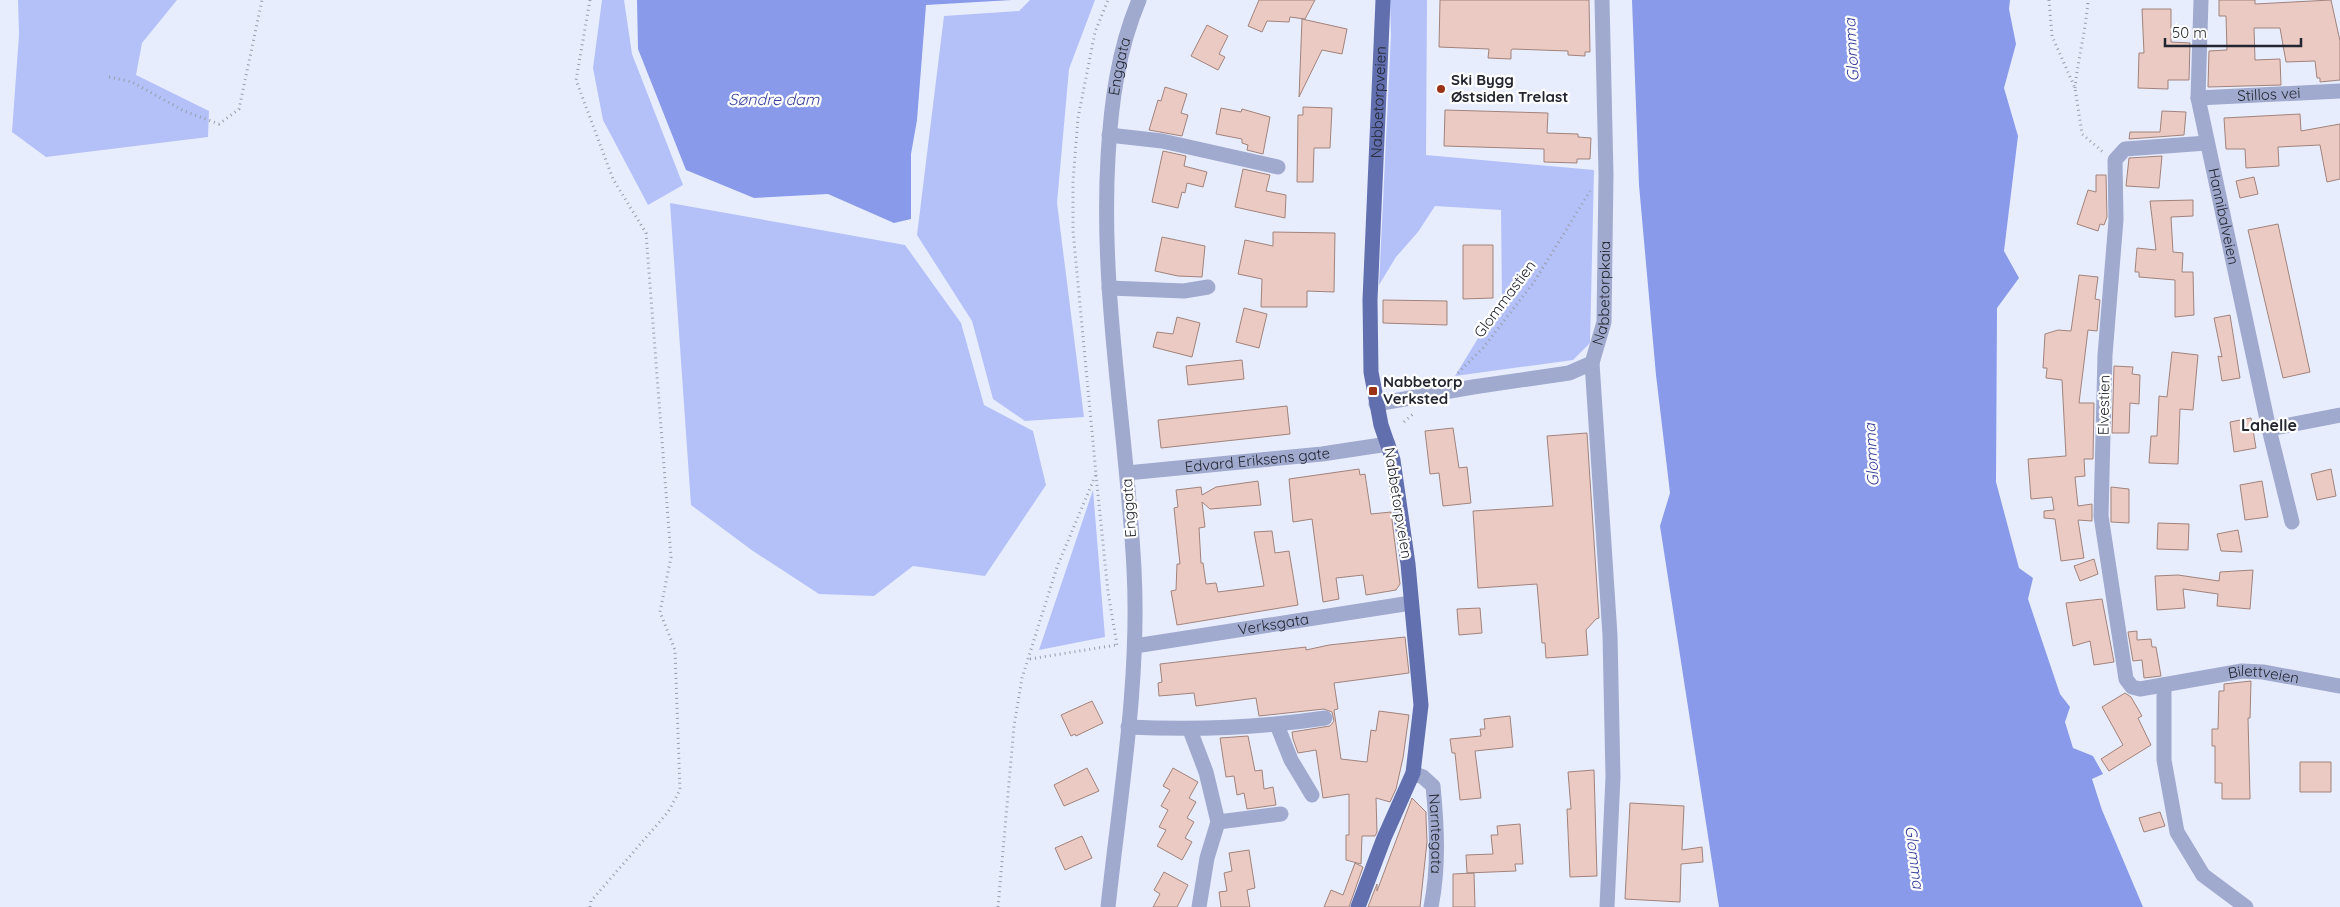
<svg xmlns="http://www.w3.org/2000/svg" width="2340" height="907" font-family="Quicksand,sans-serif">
  <rect width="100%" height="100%" fill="#e8edfe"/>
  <!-- green -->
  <path fill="#b3c1f8" d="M 18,0 L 177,0 L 142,43 L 136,75 L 209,111 L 208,137 L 46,157 L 12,132 L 19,35 Z
    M 602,0 L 624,0 L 632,54 L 683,185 L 648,205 L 603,120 L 593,68 Z
    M 1030,0 L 1095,0 L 1069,69 L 1057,203 L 1084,417 L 1025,421 L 993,399 L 972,321 L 917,235 L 944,16 L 1019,11 Z
    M 1390,0 L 1427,0 L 1426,155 L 1594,170 L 1590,343 L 1573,360 L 1455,376 L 1502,299 L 1501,210 L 1435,206 L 1418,232 L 1396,257 L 1379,285 L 1391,35 Z
    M 670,203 L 905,245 L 961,323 L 984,405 L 1033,431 L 1046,485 L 985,576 L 913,566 L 874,596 L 819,594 L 753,551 L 691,505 Z
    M 1093,490 L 1105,637 L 1039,650 Z"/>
  <!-- water -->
  <path fill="#889ae9" d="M 637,0 L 1012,0 L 926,5 L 917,120 L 911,154 L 911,219 L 894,223 L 828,194 L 754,198 L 686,170 L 638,49 Z
    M 1632,0 L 2010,0 L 2009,9 L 2016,44 L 2004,88 L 2018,136 L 2004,251 L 2019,278 L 1997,308 L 1996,482 L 2019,568 L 2033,578 L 2028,599 L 2060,694 L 2070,707 L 2065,722 L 2073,748 L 2093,756 L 2103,774 L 2092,779 L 2102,810 L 2143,907 L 1719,907 L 1660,526 L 1670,493 L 1656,375 L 1639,185 Z"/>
  <!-- building -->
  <path fill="#eacac2" stroke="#a1837b" d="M 1259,0 L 1315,0 L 1305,19 L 1290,17 L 1289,22 L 1267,21 L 1262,32 L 1248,26 Z
    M 1440,0 L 1589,0 L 1590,52 L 1585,52 L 1585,56 L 1568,55 L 1568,51 L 1513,49 L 1511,50 L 1511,59 L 1488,58 L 1489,49 L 1439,47 Z
    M 2219,0 L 2255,0 L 2255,4 L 2331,0 L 2340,41 L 2340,80 L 2320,82 L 2320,78 L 2317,78 L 2315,61 L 2286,62 L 2280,28 L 2254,28 L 2255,60 L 2280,59 L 2281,85 L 2208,87 L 2209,51 L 2227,50 L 2226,16 L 2219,16 Z
    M 2142,9 L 2171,9 L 2171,42 L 2190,43 L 2189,80 L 2168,80 L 2168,89 L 2138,88 L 2139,53 L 2144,53 Z
    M 1302,19 L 1347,29 L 1342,54 L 1322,50 L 1299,97 Z
    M 1207,25 L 1228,36 L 1219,54 L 1225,57 L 1218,70 L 1191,56 Z
    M 1165,87 L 1187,94 L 1181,113 L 1188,115 L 1182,136 L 1149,130 L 1158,100 L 1161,101 Z
    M 1303,107 L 1332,108 L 1330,148 L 1314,148 L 1313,182 L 1297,182 L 1298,115 L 1303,115 Z
    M 1221,108 L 1241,112 L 1242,109 L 1270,117 L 1263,154 L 1247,150 L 1248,145 L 1242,143 L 1242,139 L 1216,134 Z
    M 1445,110 L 1548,113 L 1547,133 L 1578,134 L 1578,137 L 1591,138 L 1590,159 L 1577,159 L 1577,163 L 1544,162 L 1544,149 L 1444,146 Z
    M 2162,111 L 2186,112 L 2184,135 L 2129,139 L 2130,132 L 2160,132 Z
    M 2300,114 L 2301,131 L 2340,124 L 2340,179 L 2327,182 L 2320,145 L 2278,147 L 2279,166 L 2246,168 L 2245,149 L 2226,149 L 2224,118 Z
    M 1163,151 L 1186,156 L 1184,166 L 1207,172 L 1203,187 L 1187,183 L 1185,193 L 1182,192 L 1178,208 L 1152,202 Z
    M 2162,156 L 2159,188 L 2126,186 L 2129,158 Z
    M 1243,169 L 1270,175 L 1266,191 L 1286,195 L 1285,218 L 1235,207 Z
    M 2096,175 L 2106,175 L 2107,217 L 2104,225 L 2100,224 L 2098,231 L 2077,224 L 2088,190 L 2096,192 Z
    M 2254,177 L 2258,194 L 2240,198 L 2236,181 Z
    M 2193,200 L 2193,216 L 2171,217 L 2173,252 L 2183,253 L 2182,272 L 2193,272 L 2194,315 L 2175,317 L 2175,280 L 2139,277 L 2139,272 L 2135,272 L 2137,248 L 2156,250 L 2150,201 Z
    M 2278,224 L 2310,372 L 2283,378 L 2248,230 Z
    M 1273,232 L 1335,233 L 1334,292 L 1307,291 L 1307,307 L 1261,307 L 1262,279 L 1238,274 L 1245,240 L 1273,246 Z
    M 1162,237 L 1205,246 L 1202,277 L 1178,276 L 1155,271 Z
    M 1463,245 L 1493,245 L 1493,298 L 1463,299 Z
    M 2079,275 L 2098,277 L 2095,299 L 2100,300 L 2097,331 L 2088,330 L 2079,403 L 2094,403 L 2093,459 L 2084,459 L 2085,476 L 2075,477 L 2078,506 L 2092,504 L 2092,521 L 2078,520 L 2084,558 L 2061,561 L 2055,519 L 2044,518 L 2044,511 L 2054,510 L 2052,497 L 2031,499 L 2028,459 L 2066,456 L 2062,380 L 2046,378 L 2047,368 L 2043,368 L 2045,334 L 2058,330 L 2071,331 Z
    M 1383,300 L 1447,301 L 1447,325 L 1383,323 Z
    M 1244,308 L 1267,314 L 1259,348 L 1236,342 Z
    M 2230,315 L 2240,378 L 2222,381 L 2218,356 L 2222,357 L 2214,318 Z
    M 1177,317 L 1200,323 L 1192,357 L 1153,347 L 1157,332 L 1173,334 Z
    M 2172,352 L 2198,355 L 2193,410 L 2180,409 L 2178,464 L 2149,463 L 2151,436 L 2157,436 L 2159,396 L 2167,397 Z
    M 1242,360 L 1244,379 L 1188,385 L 1186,366 Z
    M 2114,366 L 2133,367 L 2132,374 L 2140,375 L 2139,404 L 2130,403 L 2129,433 L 2112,433 Z
    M 1287,406 L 1290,434 L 1161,448 L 1158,420 Z
    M 2251,418 L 2256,448 L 2234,452 L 2230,422 Z
    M 1453,428 L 1459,468 L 1467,467 L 1471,503 L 1443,506 L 1439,473 L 1430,474 L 1425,431 Z
    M 1587,433 L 1599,618 L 1596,619 L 1586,630 L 1588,655 L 1546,658 L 1545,643 L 1542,643 L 1537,584 L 1478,588 L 1473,511 L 1553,506 L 1547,436 Z
    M 1359,469 L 1360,475 L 1365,474 L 1371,514 L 1391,512 L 1400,584 L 1396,590 L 1366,595 L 1363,575 L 1336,578 L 1339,599 L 1323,602 L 1312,519 L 1293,522 L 1289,479 Z
    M 2331,469 L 2336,496 L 2317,500 L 2311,474 Z
    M 1258,481 L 1261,505 L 1210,509 L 1202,502 L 1205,527 L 1199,528 L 1201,563 L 1203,563 L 1206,584 L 1216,583 L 1218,592 L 1264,586 L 1254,532 L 1272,531 L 1275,553 L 1289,551 L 1298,605 L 1177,625 L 1171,591 L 1176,590 L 1177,564 L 1180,564 L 1174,508 L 1178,507 L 1176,490 L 1201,487 L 1202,495 L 1216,487 Z
    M 2262,481 L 2268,517 L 2245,520 L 2240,485 Z
    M 2111,487 L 2129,489 L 2129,523 L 2111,522 Z
    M 2158,523 L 2189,524 L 2188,550 L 2157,549 Z
    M 2238,530 L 2242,552 L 2221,551 L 2217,534 Z
    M 2094,559 L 2098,574 L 2080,581 L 2074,566 Z
    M 2253,570 L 2250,609 L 2217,606 L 2218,594 L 2183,589 L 2185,608 L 2157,610 L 2155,576 L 2178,575 L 2219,581 L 2220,572 Z
    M 2102,599 L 2114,662 L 2094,665 L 2090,641 L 2073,646 L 2066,603 Z
    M 1480,608 L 1482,633 L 1459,635 L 1457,609 Z
    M 2137,631 L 2137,640 L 2151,639 L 2152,647 L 2156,647 L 2161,676 L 2144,678 L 2142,660 L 2133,661 L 2128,632 Z
    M 1405,637 L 1409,673 L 1334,683 L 1338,709 L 1334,710 L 1341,759 L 1367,762 L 1371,730 L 1376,731 L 1379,711 L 1409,715 L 1403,758 L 1396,789 L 1390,802 L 1376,798 L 1377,832 L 1375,836 L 1362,836 L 1361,864 L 1346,860 L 1346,835 L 1349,835 L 1349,794 L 1323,798 L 1316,750 L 1298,753 L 1293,739 L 1292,732 L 1330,726 L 1334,721 L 1332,712 L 1324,709 L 1259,716 L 1256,698 L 1196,706 L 1194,693 L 1159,696 L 1158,683 L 1162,682 L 1160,664 L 1306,647 L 1306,650 L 1329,645 Z
    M 2251,681 L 2250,718 L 2248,718 L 2250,797 L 2250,799 L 2222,799 L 2222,783 L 2215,783 L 2215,746 L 2212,746 L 2212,729 L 2218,729 L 2219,691 L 2224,691 L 2224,684 Z
    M 2125,693 L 2131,697 L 2142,716 L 2138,718 L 2151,745 L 2109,771 L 2101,759 L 2123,745 L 2102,707 Z
    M 1092,701 L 1103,723 L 1076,736 L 1075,734 L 1071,736 L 1061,715 Z
    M 1510,716 L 1513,747 L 1475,751 L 1481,798 L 1460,800 L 1455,753 L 1452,753 L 1450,739 L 1481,736 L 1480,729 L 1485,729 L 1484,719 Z
    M 1248,736 L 1255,771 L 1262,770 L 1264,789 L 1273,787 L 1276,805 L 1247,809 L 1244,793 L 1237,795 L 1234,776 L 1226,777 L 1220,738 Z
    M 2300,762 L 2331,762 L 2331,792 L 2300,792 Z
    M 1087,768 L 1099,791 L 1064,806 L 1054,785 Z
    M 1173,768 L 1198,782 L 1189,798 L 1196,802 L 1187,818 L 1194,822 L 1185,838 L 1192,842 L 1182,860 L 1157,846 L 1166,830 L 1159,827 L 1168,810 L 1161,806 L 1170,790 L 1163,786 Z
    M 1594,770 L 1597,876 L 1570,877 L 1567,809 L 1571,809 L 1568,772 Z
    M 1412,798 L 1426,812 L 1426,817 L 1427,842 L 1420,907 L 1368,907 L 1377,884 L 1377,891 Z
    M 1630,803 L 1684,806 L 1682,850 L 1702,847 L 1703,862 L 1681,864 L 1680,902 L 1625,899 Z
    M 2160,812 L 2165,826 L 2144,832 L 2139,818 Z
    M 1520,824 L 1523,864 L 1515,864 L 1516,871 L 1467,873 L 1466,855 L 1493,854 L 1491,835 L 1498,835 L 1497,826 Z
    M 1082,836 L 1092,858 L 1065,870 L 1055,848 Z
    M 1249,850 L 1255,888 L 1247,890 L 1250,907 L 1221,907 L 1219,892 L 1227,891 L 1224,873 L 1232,871 L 1229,853 Z
    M 1355,863 L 1363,867 L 1349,907 L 1324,907 L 1331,890 L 1343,895 Z
    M 1164,872 L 1188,885 L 1177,907 L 1153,907 L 1160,894 L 1154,890 Z
    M 1474,873 L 1475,907 L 1453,907 L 1453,874 Z"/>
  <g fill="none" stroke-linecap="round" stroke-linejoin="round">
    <!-- path -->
    <path stroke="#999dab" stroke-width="3" stroke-dasharray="1 4" stroke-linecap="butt" d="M 590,0 L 576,80 L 613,179 L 646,233 L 671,557 L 660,612 L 675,650 L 680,790 L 668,812 L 591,901 L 590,907
      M 2049,0 L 2052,36 L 2075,88 L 2082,134 L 2103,152
      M 109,77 L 132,82 L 184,111 L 219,124 L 239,109 L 262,0
      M 2075,88 C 2078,58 2086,30 2088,0
      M 1458,373 L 1483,348 L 1534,282 L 1590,191
      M 1404,422 L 1413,414
      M 1096,475 L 1108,592 L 1117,645
      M 1030,659 L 1116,645
      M 998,907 L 1014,726 L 1022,678 L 1057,567 L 1096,474 L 1073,231 L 1073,181 L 1078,118 L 1095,32 L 1108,0"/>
    <!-- minor -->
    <g stroke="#a0aace" stroke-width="15">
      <path id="s1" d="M 2201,0 L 2198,98 L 2269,429 L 2292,522"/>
      <path id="s2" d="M 2198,98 L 2340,91"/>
      <path d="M 1109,135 L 1162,141 L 1278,167"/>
      <path id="s3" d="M 2207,143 L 2125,149 L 2115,160 L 2116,220 L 2105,355 L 2101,516 L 2126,679 L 2132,687 L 2140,689 L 2242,671 L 2263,672 L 2340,686"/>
      <path d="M 1109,288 L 1184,291 L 1208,287"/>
      <path d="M 1592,363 L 1610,635 L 1613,777 L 1607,907"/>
      <path id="s4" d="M 1376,404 L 1473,387 L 1569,373 L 1592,363 L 1604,322 L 1606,174 L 1602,0"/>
      <path d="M 2269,429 L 2340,415"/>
      <path id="s5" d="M 1127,473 L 1322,454 L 1388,444"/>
      <path id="s6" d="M 1135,646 L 1411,603"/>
      <path d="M 2164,685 L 2164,760 L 2177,832 L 2203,875 L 2246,907"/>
      <path d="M 1277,725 L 1291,760 L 1312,795"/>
      <path d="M 1128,727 C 1194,730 1259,728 1325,718"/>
      <path d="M 1190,730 L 1206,772 L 1218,822 L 1207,858 L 1199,907"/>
      <path id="s7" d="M 1413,773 L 1423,777 L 1433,786 C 1437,827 1439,867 1431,907"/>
      <path d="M 1218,822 L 1281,814"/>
      <path id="s8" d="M 1108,907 C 1120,795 1140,681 1134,569 C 1127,431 1100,295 1108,157 C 1111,103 1118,50 1139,0"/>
    </g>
    <!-- major -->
    <path stroke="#616faf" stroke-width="15" id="s9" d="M 1358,907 L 1384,838 L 1413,773 L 1421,705 L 1408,564 L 1393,460 L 1381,425 L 1371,372 L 1370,300 L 1383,0"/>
  </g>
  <!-- markers -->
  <g fill="#9a3217" stroke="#fff" stroke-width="2">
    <circle cx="1441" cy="89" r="5"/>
    <rect x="1368" y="386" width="10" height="10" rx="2.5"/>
  </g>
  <g text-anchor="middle" stroke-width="4.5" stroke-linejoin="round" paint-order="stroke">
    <!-- street labels -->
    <g font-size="15" fill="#232630" stroke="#fff">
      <text dy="5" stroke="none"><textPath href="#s8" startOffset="844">Enggata</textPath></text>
      <text dy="5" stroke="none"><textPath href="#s2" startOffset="71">Stillos vei</textPath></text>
      <text dy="5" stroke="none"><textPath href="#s9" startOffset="821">Nabbetorpveien</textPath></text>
      <text dy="5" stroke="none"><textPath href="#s1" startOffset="219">Hannibalveien</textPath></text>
      <text dy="5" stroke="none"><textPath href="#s4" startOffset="292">Nabbetorpkaia</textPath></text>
      <text transform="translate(1505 299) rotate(-53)" y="5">Glommastien</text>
      <text transform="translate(2104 405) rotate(-89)" y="5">Elvestien</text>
      <text dy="5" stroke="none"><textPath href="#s5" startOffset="131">Edvard Eriksens gate</textPath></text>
      <text transform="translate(1398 503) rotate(81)" y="5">Nabbetorpveien</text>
      <text transform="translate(1129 508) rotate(-94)" y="5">Enggata</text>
      <text dy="5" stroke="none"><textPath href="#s6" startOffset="140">Verksgata</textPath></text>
      <text dy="5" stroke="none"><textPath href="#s3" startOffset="762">Bilettveien</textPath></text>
      <text dy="5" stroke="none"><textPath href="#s7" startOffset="72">Narntegata</textPath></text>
    </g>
    <!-- poi labels -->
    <g font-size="15" font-weight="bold" fill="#232630" stroke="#fff" text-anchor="start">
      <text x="1451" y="85">Ski Bygg<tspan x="1451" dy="17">Østsiden Trelast</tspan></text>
      <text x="1383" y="387">Nabbetorp<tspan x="1383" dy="17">Verksted</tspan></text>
    </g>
    <!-- water labels -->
    <g font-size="16" font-style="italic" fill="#353f9a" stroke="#fff">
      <text transform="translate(1851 50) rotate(-93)" y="6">Glomma</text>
      <text x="774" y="105">Søndre dam</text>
      <text transform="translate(1871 455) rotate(-93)" y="6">Glomma</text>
      <text transform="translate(1915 857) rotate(83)" y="6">Glomma</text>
    </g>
    <!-- neighbourhood labels -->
    <g font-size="16" font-weight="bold" fill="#232630" stroke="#fff">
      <text x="2269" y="431">Lahelle</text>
    </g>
  </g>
  <!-- scale -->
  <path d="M2165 38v8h136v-8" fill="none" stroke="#232630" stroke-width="2.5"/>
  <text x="2172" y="38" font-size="15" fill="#232630" stroke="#ffffff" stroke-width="4" paint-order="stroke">50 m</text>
</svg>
